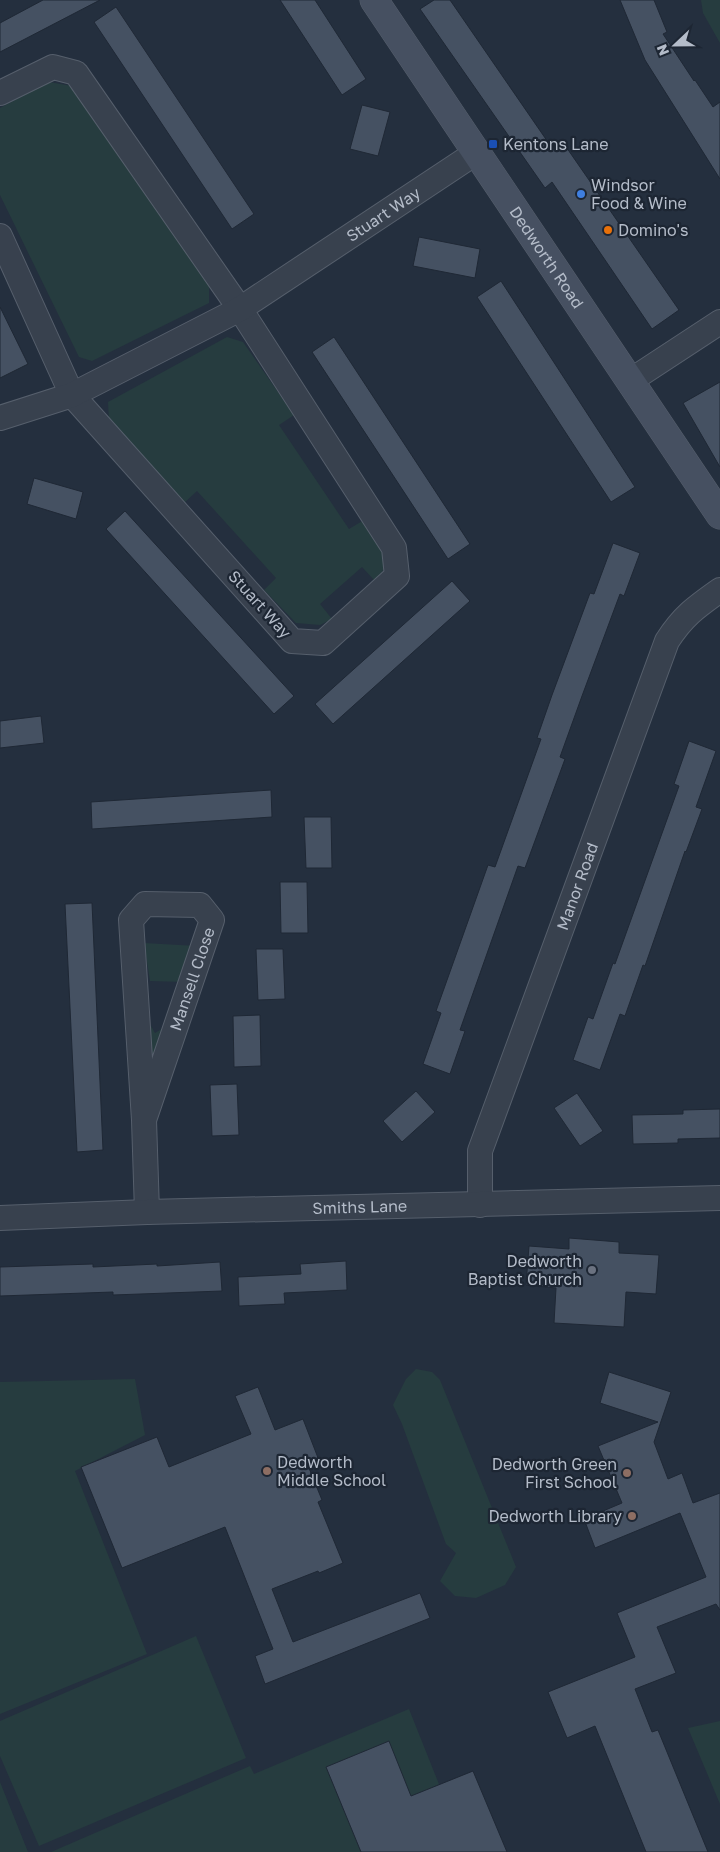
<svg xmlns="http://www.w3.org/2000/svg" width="720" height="1852" font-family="'Golos Text',sans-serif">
  <rect width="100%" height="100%" fill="#242f3e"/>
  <!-- green -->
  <path fill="#263c3f" d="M 701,0 L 720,0 L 720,43 L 703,13 Z
    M 49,82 L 72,86 L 209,285 L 209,303 L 92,361 L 79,357 L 0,195 L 0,108 Z
    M 227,337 L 243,342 L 294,415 L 279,425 L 349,529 L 364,520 L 382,547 L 384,569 L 375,581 L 362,567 L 320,604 L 332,619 L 320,625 L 296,623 L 264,590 L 276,578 L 197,491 L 184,503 L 109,421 L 108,402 Z
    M 144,943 L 197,946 L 185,982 L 150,981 Z
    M 173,1022 L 159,1053 L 151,1053 L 146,1028 L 151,1026 L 155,1033 Z
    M 416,1369 L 432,1372 L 440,1380 L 516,1567 L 505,1585 L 476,1598 L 455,1596 L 440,1581 L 456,1553 L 446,1544 L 402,1424 L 393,1405 L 406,1379 Z
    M 135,1379 L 145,1435 L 75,1471 L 147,1654 L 0,1714 L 0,1382 Z
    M 196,1636 L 246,1758 L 39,1846 L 0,1756 L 0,1721 Z
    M 409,1709 L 466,1852 L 51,1852 L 250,1766 L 254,1774 Z
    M 720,1721 L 720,1804 L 688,1728 Z
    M 0,1782 L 28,1852 L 0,1852 Z"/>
  <!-- building -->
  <path fill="#455162" stroke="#1f2835" d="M 43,0 L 100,0 L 0,52 L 0,23 Z
    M 280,0 L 315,0 L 366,79 L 342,95 Z
    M 434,0 L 450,0 L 552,148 L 562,141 L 679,310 L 652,329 L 552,182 L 545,188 L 420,9 Z
    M 620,0 L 654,0 L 667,32 L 663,34 L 694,81 L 695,80 L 713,107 L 720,102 L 720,179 L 645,60 Z
    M 116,7 L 254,214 L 232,229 L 94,22 Z
    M 362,105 L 390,112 L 378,156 L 350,149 Z
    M 419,237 L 480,249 L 475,278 L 413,266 Z
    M 501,281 L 635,487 L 611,502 L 477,297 Z
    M 0,307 L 28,364 L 0,378 Z
    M 334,337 L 470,544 L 448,559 L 312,352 Z
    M 720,382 L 720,467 L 683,403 Z
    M 34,478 L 83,492 L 76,519 L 27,504 Z
    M 125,511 L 294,696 L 274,714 L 106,529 Z
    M 613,543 L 640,553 L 624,596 L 620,594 L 582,696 L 560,757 L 565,759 L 525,868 L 518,866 L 460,1030 L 465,1031 L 450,1074 L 423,1064 L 441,1013 L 436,1011 L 488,865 L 495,867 L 541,739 L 537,738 L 552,695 L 590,593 L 594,594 Z
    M 452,581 L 470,601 L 333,724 L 315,704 Z
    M 41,716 L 44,743 L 0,748 L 0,721 Z
    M 689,741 L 716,751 L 696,807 L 702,809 L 686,852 L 685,851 L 645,966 L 643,965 L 625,1016 L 620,1014 L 600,1070 L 573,1060 L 588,1017 L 593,1019 L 613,963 L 615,964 L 679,786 L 674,784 Z
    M 271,790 L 272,817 L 92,829 L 91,802 Z
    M 304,817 L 331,817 L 332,868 L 306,868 Z
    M 280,882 L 307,882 L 308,933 L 281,933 Z
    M 92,903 L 103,1150 L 77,1152 L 65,904 Z
    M 256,949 L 283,949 L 285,999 L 258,1000 Z
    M 260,1015 L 261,1066 L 234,1067 L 233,1016 Z
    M 237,1084 L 239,1135 L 212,1136 L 210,1085 Z
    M 416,1091 L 435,1112 L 402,1142 L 383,1121 Z
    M 577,1093 L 603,1131 L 580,1146 L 554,1108 Z
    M 720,1109 L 720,1138 L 678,1139 L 678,1143 L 633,1144 L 632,1115 L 683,1114 L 683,1110 Z
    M 569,1238 L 619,1242 L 619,1253 L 659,1255 L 656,1294 L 626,1292 L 624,1327 L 554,1323 L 556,1288 L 526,1285 L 529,1246 L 569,1249 Z
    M 346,1261 L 347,1290 L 284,1293 L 285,1304 L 239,1306 L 238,1277 L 301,1274 L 300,1264 Z
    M 220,1262 L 222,1291 L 113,1295 L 113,1292 L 0,1296 L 0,1267 L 93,1264 L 93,1267 L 157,1264 L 157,1266 Z
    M 609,1372 L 671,1392 L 654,1442 L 668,1479 L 682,1473 L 693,1503 L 720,1493 L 720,1610 L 716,1604 L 657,1627 L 676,1673 L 635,1689 L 652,1732 L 658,1730 L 708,1852 L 646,1852 L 595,1726 L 567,1738 L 548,1692 L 635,1657 L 617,1613 L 706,1577 L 680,1513 L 595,1548 L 584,1519 L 622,1503 L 598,1446 L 658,1422 L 600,1403 Z
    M 258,1387 L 275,1430 L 303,1419 L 320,1463 L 309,1468 L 322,1500 L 318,1502 L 343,1563 L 319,1573 L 318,1571 L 272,1589 L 293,1642 L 420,1593 L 430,1618 L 265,1684 L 255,1656 L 273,1649 L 225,1527 L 122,1568 L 81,1467 L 157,1437 L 169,1467 L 251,1434 L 235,1396 Z
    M 389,1741 L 411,1796 L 473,1771 L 507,1852 L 361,1852 L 326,1767 Z"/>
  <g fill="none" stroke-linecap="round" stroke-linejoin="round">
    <!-- street casing -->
    <g stroke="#565f6c" stroke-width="26">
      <g id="street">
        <path d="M 0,93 L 53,67 L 76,73 L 240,309 L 394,548 L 397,576 L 323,643 L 292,641 L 72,395 L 0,236"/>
        <path d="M 630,381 L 720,322"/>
        <path id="s1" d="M 0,418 L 72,395 L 240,309 L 477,152"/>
        <path id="s2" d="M 144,1120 L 212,920 L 200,905 L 145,904 L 131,920 L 144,1120 L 147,1212"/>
        <path id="s3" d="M 480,1205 L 480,1151 L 667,641 C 683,616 696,607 720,590"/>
        <path id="s4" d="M 0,1218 L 147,1212 L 720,1198"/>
      </g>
    </g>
    <!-- secondary casing -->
    <g stroke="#565f6c" stroke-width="29">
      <g id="secondary">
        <path id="s5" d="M 374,0 L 720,515"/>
      </g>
    </g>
    <!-- street -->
    <use href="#street" stroke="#38414e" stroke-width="24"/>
    <!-- secondary -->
    <use href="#secondary" stroke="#465061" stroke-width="28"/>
  </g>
  <!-- markers -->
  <rect fill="#1a4fb4" stroke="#1d2633" stroke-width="2" x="488" y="139" width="10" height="10" rx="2.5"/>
  <circle fill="#3f7fe0" stroke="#1d2633" stroke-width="2" cx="581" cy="194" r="5"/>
  <circle fill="#e8710a" stroke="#1d2633" stroke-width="2" cx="608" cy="230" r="5"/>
  <circle fill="#6b7280" stroke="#1d2633" stroke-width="2" cx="592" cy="1270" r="5"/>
  <g fill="#8d6e63" stroke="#1d2633" stroke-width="2">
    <circle cx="267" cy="1471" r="5"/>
    <circle cx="627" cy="1473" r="5"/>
    <circle cx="632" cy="1516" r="5"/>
  </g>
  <g text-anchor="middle" stroke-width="4.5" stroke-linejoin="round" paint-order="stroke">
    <!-- poi labels -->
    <g font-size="16" fill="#b4bcc9" stroke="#1d2633" text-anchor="start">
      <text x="503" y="150">Kentons Lane</text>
      <text x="591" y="191">Windsor<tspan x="591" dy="18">Food &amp; Wine</tspan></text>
      <text x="618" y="236">Domino's</text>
      <text x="582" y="1267" text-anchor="end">Dedworth<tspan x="582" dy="18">Baptist Church</tspan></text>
      <text x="277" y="1468">Dedworth<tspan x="277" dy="18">Middle School</tspan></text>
      <text x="617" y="1470" text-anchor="end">Dedworth Green<tspan x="617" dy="18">First School</tspan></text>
      <text x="622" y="1522" text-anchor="end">Dedworth Library</text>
    </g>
    <!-- street labels -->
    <g font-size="16" fill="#b4bcc9" stroke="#1d2633">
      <text dy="6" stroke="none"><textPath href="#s1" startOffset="436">Stuart Way</textPath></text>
      <text dy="6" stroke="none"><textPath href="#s5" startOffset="310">Dedworth Road</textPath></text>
      <text transform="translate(260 604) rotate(48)" y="6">Stuart Way</text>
      <text dy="6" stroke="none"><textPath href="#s3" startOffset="336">Manor Road</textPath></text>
      <text dy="6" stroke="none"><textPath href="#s2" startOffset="149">Mansell Close</textPath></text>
      <text dy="6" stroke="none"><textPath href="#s4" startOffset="360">Smiths Lane</textPath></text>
    </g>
  </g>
  <!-- north arrow -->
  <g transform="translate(675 45) rotate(248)" stroke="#1d2633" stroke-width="4" paint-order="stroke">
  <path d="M0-4L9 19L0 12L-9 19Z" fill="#b4bcc9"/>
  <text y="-8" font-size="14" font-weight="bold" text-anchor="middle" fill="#b4bcc9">N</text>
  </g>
</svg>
